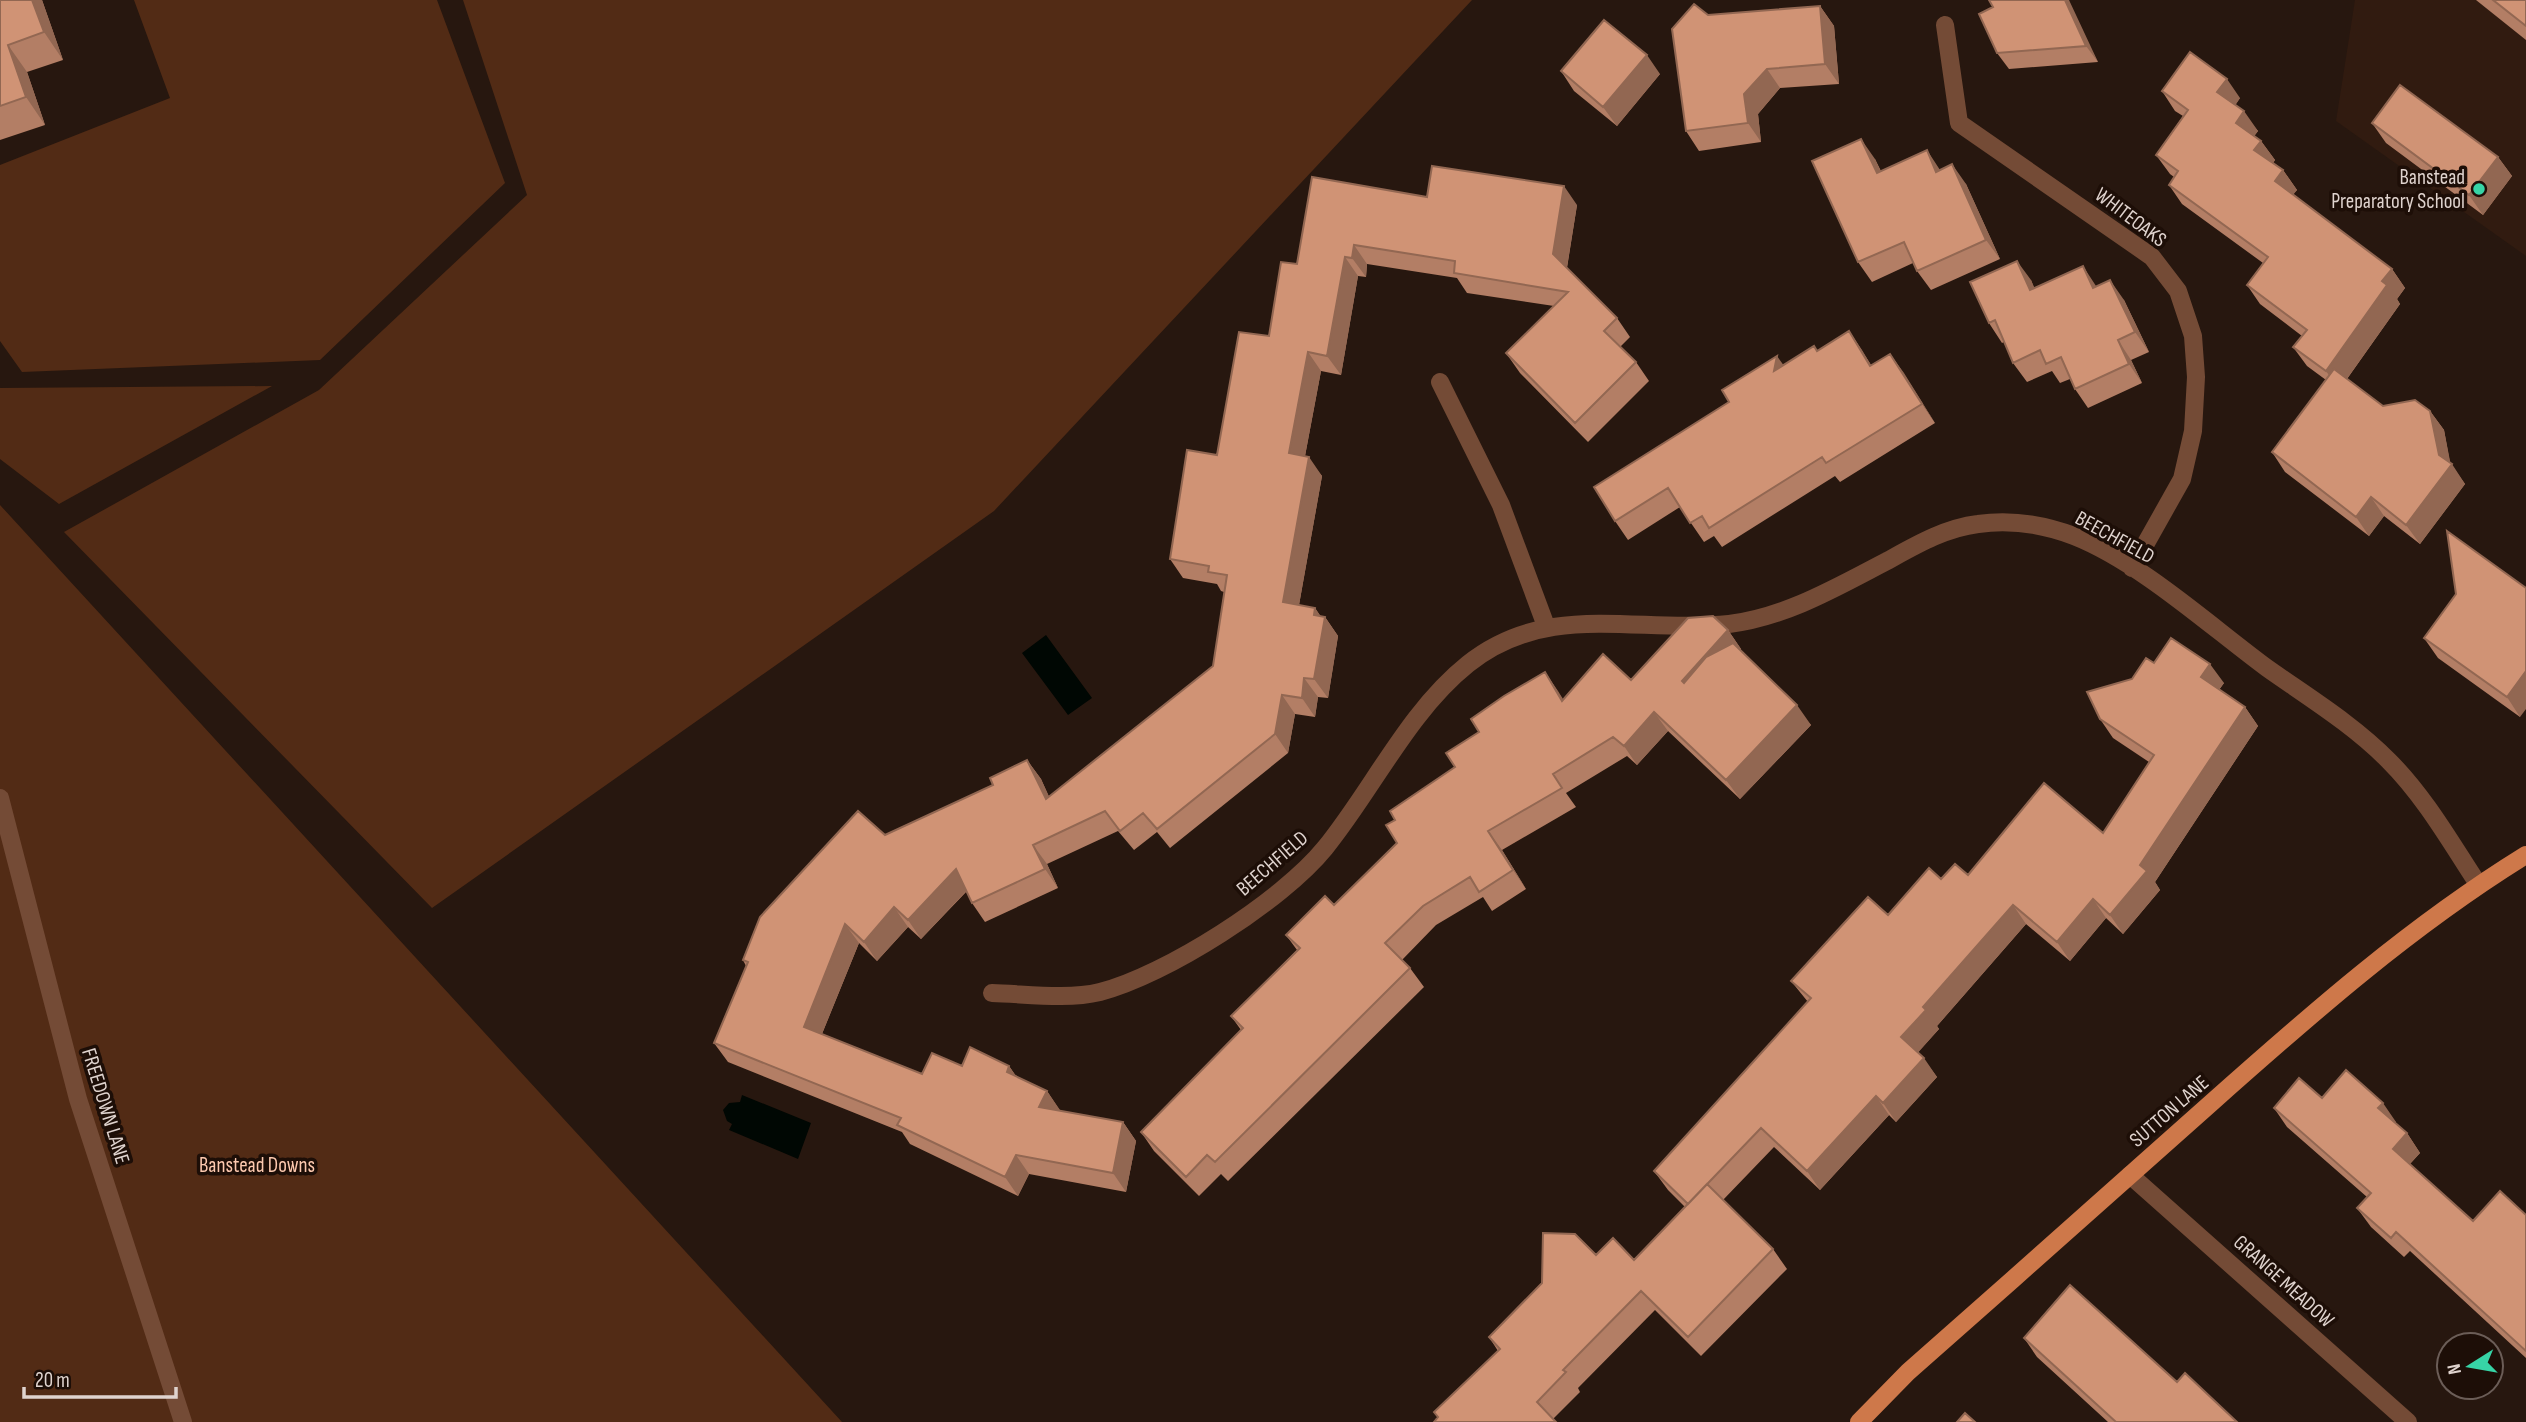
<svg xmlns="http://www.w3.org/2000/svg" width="2526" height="1422" font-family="'Sofia Sans Condensed',sans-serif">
  <rect width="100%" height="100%" fill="#27170f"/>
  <!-- built -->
  <path fill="#311b10" d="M 2355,0 L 2526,0 L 2526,256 L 2336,121 Z"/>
  <!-- green -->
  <path fill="#522b15" d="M 134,0 L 437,0 L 505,183 L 320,360 L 22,372 L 0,341 L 0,165 L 170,98 Z
    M 463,0 L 1472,0 L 994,511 L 432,908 L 64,532 L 319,390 L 527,195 Z
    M 272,386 L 59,504 L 0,459 L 0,388 Z
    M 0,505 L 842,1422 L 0,1422 Z"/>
  <!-- water -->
  <path fill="#000703" d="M 1046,635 L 1092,698 L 1068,715 L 1022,653 Z
    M 742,1095 L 811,1123 L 798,1159 L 729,1130 L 732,1124 L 727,1121 L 723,1110 L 729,1103 L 740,1102 Z"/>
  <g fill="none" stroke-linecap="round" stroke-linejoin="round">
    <!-- minor -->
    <path stroke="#744b36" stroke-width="18" d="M 1945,25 L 1959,123 L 2152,257 L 2178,291 L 2193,336 L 2196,377 L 2193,431 L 2182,479 L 2132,568
      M 1440,382 L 1501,505 L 1546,626
      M 0,798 L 78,1099 L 183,1422
      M 992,993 C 1027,994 1067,1000 1100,992 C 1166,975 1282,901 1325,848 C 1373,789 1408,712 1468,664 C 1548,600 1638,634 1729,624 C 1786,617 1837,587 1887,561 C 1916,545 1945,528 1978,524 C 2012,519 2042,524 2074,536 C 2140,562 2210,626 2267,668 C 2308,697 2354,725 2389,761 C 2425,797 2451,843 2478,884
      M 2130,1175 L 2408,1422"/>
    <!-- major -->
    <path stroke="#ce784a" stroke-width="18" d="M 1859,1422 L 1908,1372 C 2009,1283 2109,1194 2210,1104 C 2310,1015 2411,926 2526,855"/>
  </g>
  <!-- wall -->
  <path fill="#b37e65" d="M 0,0 L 42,0 L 63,60 L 27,72 L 45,125 L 0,140 Z
    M 2065,0 L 2098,62 L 2009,69 L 1997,53 Z
    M 2476,0 L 2526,0 L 2526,40 Z
    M 1820,6 L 1834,26 L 1839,84 L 1780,88 L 1758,114 L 1761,142 L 1699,151 L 1686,131 L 1708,15 Z
    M 1561,71 L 1660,74 L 1617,126 L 1574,91 Z
    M 2162,91 L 2240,98 L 2235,105 L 2258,131 L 2254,136 L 2261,141 L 2275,160 L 2273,163 L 2283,170 L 2297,190 L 2293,194 L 2392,269 L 2405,288 L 2397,299 L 2400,304 L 2347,379 L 2383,406 L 2430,411 L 2444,430 L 2450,463 L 2465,484 L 2420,544 L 2384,516 L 2369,536 L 2285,472 L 2272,452 L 2326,380 L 2307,366 L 2293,347 L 2302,336 L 2260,304 L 2247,285 L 2263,263 L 2182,204 L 2169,185 L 2174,177 L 2170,174 L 2156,155 L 2183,116 L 2175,111 Z
    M 2372,123 L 2498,157 L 2512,176 L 2483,215 L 2386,143 Z
    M 1875,159 L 1881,171 L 1940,170 L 1966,184 L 2000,259 L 1931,290 L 1917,271 L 1913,263 L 1872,282 L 1858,262 Z
    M 1427,197 L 1577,205 L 1567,268 L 1617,318 L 1630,337 L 1620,347 L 1636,362 L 1649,381 L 1588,442 L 1520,373 L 1506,353 L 1554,306 L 1467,293 L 1457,278 L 1367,264 L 1366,277 L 1358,276 L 1341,375 L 1321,371 L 1305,456 L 1322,476 L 1299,605 L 1315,608 L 1321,617 L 1325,617 L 1338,636 L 1328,698 L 1318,697 L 1315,717 L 1295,714 L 1288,753 L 1170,848 L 1157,832 L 1134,850 L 1118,831 L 1047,864 L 1058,888 L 985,922 L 972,903 L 967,891 L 921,939 L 908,927 L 877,961 L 859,943 L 822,1034 L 922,1074 L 962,1066 L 1009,1066 L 1016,1076 L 1047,1091 L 1060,1111 L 1123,1122 L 1136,1141 L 1126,1192 L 1029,1174 L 1018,1196 L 910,1144 L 902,1132 L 728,1062 L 714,1043 L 746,966 L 743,960 L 885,835 L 993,785 L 1027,760 L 1041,779 L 1049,797 L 1213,666 L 1224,592 L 1221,591 L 1217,584 L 1183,578 L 1170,559 L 1269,336 L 1297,264 Z
    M 2031,280 L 2034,288 L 2097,287 L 2124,300 L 2149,352 L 2131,360 L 2142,383 L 2088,408 L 2075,389 L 2070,379 L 2060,383 L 2052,371 L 2027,382 L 2013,363 L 2004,342 L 2002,343 L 1989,323 Z
    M 1849,331 L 1871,365 L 1890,354 L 1935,423 L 1840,482 L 1835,476 L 1722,547 L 1714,536 L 1704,542 L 1680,507 L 1628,540 L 1615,521 L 1729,402 L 1784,365 L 1817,351 Z
    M 2526,588 L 2520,717 L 2438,658 L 2424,638 Z
    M 1728,630 L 1741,649 L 1740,650 L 1811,725 L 1740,799 L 1668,731 L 1637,765 L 1627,756 L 1566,793 L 1576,807 L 1502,850 L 1526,889 L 1492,911 L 1483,897 L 1436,925 L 1402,960 L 1410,968 L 1424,987 L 1228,1181 L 1221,1174 L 1199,1196 L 1154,1151 L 1141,1132 L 1241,1030 L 1231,1016 L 1297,950 L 1286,935 L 1334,905 L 1397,843 L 1395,820 L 1455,767 L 1479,732 L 1545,672 L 1563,700 L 1631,680 Z
    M 2154,663 L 2224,683 L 2219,690 L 2245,707 L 2258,726 L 2155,882 L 2160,890 L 2123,934 L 2106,918 L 2070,961 L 2026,924 L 1937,1026 L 1939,1029 L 1918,1052 L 1937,1077 L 1896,1122 L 1889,1115 L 1820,1190 L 1774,1147 L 1723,1200 L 1773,1249 L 1787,1269 L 1701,1356 L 1655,1310 L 1578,1388 L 1580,1392 L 1553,1419 L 1438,1418 L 1434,1412 L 1498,1351 L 1489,1337 L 1596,1255 L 1634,1260 L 1685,1207 L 1668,1190 L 1654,1171 L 1808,1002 L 1791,981 L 1941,879 L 1968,875 L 2103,833 L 2149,762 L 2113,738 L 2100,719 L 2132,679 Z
    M 2322,1098 L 2396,1122 L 2395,1123 L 2407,1133 L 2420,1153 L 2410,1164 L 2473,1221 L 2526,1215 L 2526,1358 L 2410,1251 L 2404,1257 L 2371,1227 L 2357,1208 L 2367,1197 L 2287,1127 L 2274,1108 Z
    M 2024,1338 L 2177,1382 L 2237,1422 L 2108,1422 L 2037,1357 Z"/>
  <!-- shaded-wall -->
  <path fill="#926752" d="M 32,0 L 42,0 L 63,60 L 44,32 Z
    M 2065,0 L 2069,0 L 2098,62 L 2086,46 Z
    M 1820,6 L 1834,26 L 1839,84 L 1825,64 Z
    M 8,45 L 27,72 L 45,125 L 26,97 Z
    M 1647,55 L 1660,74 L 1617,126 L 1603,107 Z
    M 1767,69 L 1780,88 L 1758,114 L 1761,142 L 1748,123 L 1744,94 Z
    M 2227,79 L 2240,98 L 2231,112 L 2217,92 Z
    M 2244,111 L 2258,131 L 2250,142 L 2236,123 Z
    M 1861,139 L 1875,159 L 1890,192 L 1877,173 Z
    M 2261,141 L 2275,160 L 2268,170 L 2254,150 Z
    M 1927,150 L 1940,170 L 1936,172 Z
    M 2498,157 L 2512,176 L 2483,215 L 2469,195 Z
    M 1952,164 L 1966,184 L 2000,259 L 1986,240 Z
    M 2283,170 L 2297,190 L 2289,200 L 2275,181 Z
    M 1564,186 L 1577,205 L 1566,273 L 1553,254 Z
    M 1354,245 L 1367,264 L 1366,277 L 1352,258 Z
    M 1345,257 L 1358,276 L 1341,375 L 1327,356 Z
    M 2017,261 L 2031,280 L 2044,310 L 2030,290 Z
    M 2083,266 L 2096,286 L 2107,308 L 2093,288 Z
    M 2392,269 L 2405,288 L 2397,299 L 2400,304 L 2339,390 L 2326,371 L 2382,281 Z
    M 2110,280 L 2124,300 L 2149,352 L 2135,332 Z
    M 1849,331 L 1862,350 L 1883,385 L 1870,366 Z
    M 2118,340 L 2131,360 L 2142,383 L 2129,364 Z
    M 1308,352 L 1321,371 L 1302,472 L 1289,453 Z
    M 1890,354 L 1904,373 L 1935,423 L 1922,404 Z
    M 1777,356 L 1790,374 L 1774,371 Z
    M 2430,411 L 2444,430 L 2451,466 L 2452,464 L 2465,484 L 2420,544 L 2406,525 L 2439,455 Z
    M 1309,457 L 1322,476 L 1296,622 L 1283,602 Z
    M 2371,497 L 2384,516 L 2369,536 L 2356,517 Z
    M 1315,608 L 1324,621 L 1325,617 L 1338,636 L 1328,698 L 1314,679 L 1314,615 Z
    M 1728,630 L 1741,649 L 1695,700 L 1682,681 Z
    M 2210,664 L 2224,683 L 2214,696 L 2201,677 Z
    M 2526,671 L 2526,709 L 2520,717 L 2507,697 Z
    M 1545,672 L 1558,691 L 1576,720 L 1562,701 Z
    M 1304,678 L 1318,697 L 1315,717 L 1302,698 Z
    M 1282,695 L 1295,714 L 1288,753 L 1275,734 Z
    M 1797,705 L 1811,725 L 1740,799 L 1726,780 Z
    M 2245,707 L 2258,726 L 2155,882 L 2160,890 L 2123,934 L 2110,915 L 2140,865 Z
    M 1654,712 L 1668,731 L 1637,765 L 1624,746 Z
    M 1027,760 L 1041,779 L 1059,818 L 1046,799 Z
    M 1488,831 L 1502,850 L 1526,889 L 1513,870 Z
    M 1033,845 L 1047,864 L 1058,888 L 1045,869 Z
    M 956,869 L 969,888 L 921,939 L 908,920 Z
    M 2093,899 L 2106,918 L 2070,961 L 2057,942 Z
    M 2013,905 L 2026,924 L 1937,1026 L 1939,1029 L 1915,1056 L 1901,1037 L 1923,1007 Z
    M 894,907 L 908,927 L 877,961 L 864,942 Z
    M 845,924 L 859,943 L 817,1046 L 804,1027 Z
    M 1924,1058 L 1937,1077 L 1896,1122 L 1883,1103 Z
    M 1009,1066 L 1022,1085 L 1007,1072 Z
    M 1047,1091 L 1060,1110 L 1052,1126 L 1039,1107 Z
    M 1876,1096 L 1889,1115 L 1820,1190 L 1807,1171 Z
    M 2383,1103 L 2396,1122 L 2392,1127 L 2378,1108 Z
    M 1123,1122 L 1136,1141 L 1126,1192 L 1113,1173 Z
    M 2407,1133 L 2420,1153 L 2406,1168 L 2393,1149 Z
    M 1016,1155 L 1029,1174 L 1018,1196 L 1005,1177 Z"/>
  <!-- building -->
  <path fill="#d09375" stroke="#926752" stroke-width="2" d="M 0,0 L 32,0 L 44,32 L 8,45 L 26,97 L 0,106 Z
    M 1989,0 L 2065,0 L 2086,46 L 1997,53 L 1979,14 L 1993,7 Z
    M 2493,0 L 2526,0 L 2526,26 Z
    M 1694,4 L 1708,15 L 1820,6 L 1825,64 L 1767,69 L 1744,94 L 1748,123 L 1686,131 L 1672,29 Z
    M 1604,20 L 1647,55 L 1603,107 L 1561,71 Z
    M 2190,52 L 2227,79 L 2217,92 L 2244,111 L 2236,123 L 2261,141 L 2254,150 L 2283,170 L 2275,181 L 2392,269 L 2382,281 L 2387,285 L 2326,371 L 2293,347 L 2307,330 L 2247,285 L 2268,257 L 2169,185 L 2178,171 L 2156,155 L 2188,110 L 2162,91 Z
    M 2400,85 L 2498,157 L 2469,195 L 2372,123 Z
    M 1861,139 L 1877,173 L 1927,150 L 1936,172 L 1952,164 L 1986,240 L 1917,271 L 1904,242 L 1858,262 L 1812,161 Z
    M 1432,166 L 1564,186 L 1553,254 L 1617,318 L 1604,331 L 1636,362 L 1575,423 L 1506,353 L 1568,292 L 1454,273 L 1455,261 L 1354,245 L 1352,258 L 1345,257 L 1327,356 L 1308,352 L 1289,453 L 1309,457 L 1283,602 L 1315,608 L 1314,615 L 1325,617 L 1314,679 L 1304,678 L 1302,698 L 1282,695 L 1275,734 L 1157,829 L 1143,813 L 1120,831 L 1105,811 L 1033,845 L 1045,869 L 972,903 L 956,869 L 908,920 L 894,907 L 864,942 L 845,924 L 804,1027 L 922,1074 L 932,1053 L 962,1066 L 970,1047 L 1009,1066 L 1007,1072 L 1047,1091 L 1039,1107 L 1123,1122 L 1113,1173 L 1016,1155 L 1005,1177 L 897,1125 L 901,1118 L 714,1043 L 748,962 L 743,960 L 760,917 L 858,811 L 885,835 L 993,785 L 990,778 L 1027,760 L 1046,799 L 1213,666 L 1227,575 L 1208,572 L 1209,566 L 1170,559 L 1187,450 L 1217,455 L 1239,332 L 1269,336 L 1281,262 L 1297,264 L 1312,177 L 1427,197 Z
    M 2017,261 L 2030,290 L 2083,266 L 2093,288 L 2110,280 L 2135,332 L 2118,340 L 2129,364 L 2075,389 L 2061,357 L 2046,364 L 2040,350 L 2013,363 L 1995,320 L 1989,323 L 1970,282 Z
    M 1849,331 L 1870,366 L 1890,354 L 1922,404 L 1826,463 L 1822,457 L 1709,528 L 1702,516 L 1690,523 L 1668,488 L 1615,521 L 1594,487 L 1729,402 L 1722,390 L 1777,356 L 1774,371 L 1814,346 L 1817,351 Z
    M 2334,369 L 2383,406 L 2415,400 L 2430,411 L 2439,455 L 2452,464 L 2406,525 L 2371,497 L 2356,517 L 2272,452 Z
    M 2447,531 L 2526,588 L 2526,671 L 2507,697 L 2424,638 L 2456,594 Z
    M 1713,616 L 1728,630 L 1682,681 L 1684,683 L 1706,657 L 1733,643 L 1797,705 L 1726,780 L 1654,712 L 1624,746 L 1613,737 L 1553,774 L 1562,788 L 1488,831 L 1513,870 L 1479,892 L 1470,877 L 1423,906 L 1385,943 L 1410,968 L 1215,1162 L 1207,1155 L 1186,1177 L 1141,1132 L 1243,1028 L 1231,1016 L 1300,948 L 1286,935 L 1325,896 L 1334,905 L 1397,843 L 1386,825 L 1395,820 L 1390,811 L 1455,767 L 1446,753 L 1479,732 L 1471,719 L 1504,696 L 1545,672 L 1562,701 L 1603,654 L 1631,680 L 1688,618 Z
    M 2171,638 L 2210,664 L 2201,677 L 2245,707 L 2140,865 L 2147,871 L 2110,915 L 2093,899 L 2057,942 L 2013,905 L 1923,1007 L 1926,1010 L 1901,1037 L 1924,1058 L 1883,1103 L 1876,1096 L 1807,1171 L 1761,1128 L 1688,1204 L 1654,1171 L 1811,998 L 1791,981 L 1868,897 L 1888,915 L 1929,868 L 1941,879 L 1955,864 L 1968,875 L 2044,783 L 2103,833 L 2154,755 L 2100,719 L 2087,692 L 2132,679 L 2146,658 L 2154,663 Z
    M 2346,1070 L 2383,1103 L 2378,1108 L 2407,1133 L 2393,1149 L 2473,1221 L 2500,1191 L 2526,1215 L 2526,1351 L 2396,1232 L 2391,1238 L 2357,1208 L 2371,1193 L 2274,1108 L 2299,1078 L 2322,1098 Z
    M 1707,1184 L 1773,1249 L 1688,1337 L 1641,1291 L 1563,1370 L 1566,1372 L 1537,1402 L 1556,1422 L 1434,1422 L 1438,1417 L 1434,1412 L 1500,1349 L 1489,1337 L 1542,1283 L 1543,1233 L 1575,1234 L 1596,1255 L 1613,1238 L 1634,1260 Z
    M 2070,1285 L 2177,1382 L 2185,1373 L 2237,1422 L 2116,1422 L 2024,1338 Z
    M 1965,1413 L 1975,1422 L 1957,1422 Z"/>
  <!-- markers -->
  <circle fill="#37d4a6" stroke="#1d0e07" stroke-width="2.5" cx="2479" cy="189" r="7"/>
  <g text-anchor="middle" stroke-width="7" stroke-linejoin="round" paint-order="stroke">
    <!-- poi labels -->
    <g font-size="21" fill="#dfd3ce" stroke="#1d0e07" text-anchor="end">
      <text x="2465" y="184">Banstead<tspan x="2465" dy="24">Preparatory School</tspan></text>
    </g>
    <!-- street labels -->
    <g font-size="21" fill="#dfd3ce" stroke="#1d0e07">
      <text transform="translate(2131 217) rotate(37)" y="7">WHITEOAKS</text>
      <text transform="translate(2115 537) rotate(29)" y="7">BEECHFIELD</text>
      <text transform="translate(1272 863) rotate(-41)" y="7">BEECHFIELD</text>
      <text transform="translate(106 1106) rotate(73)" y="7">FREEDOWN LANE</text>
      <text transform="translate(2169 1111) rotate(-41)" y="7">SUTTON LANE</text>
      <text transform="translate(2284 1281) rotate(42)" y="7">GRANGE MEADOW</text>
    </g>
    <!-- park labels -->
    <g font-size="21" fill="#fdc9af" stroke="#1d0e07">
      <text x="257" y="1172">Banstead Downs</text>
    </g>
  </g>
  <!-- north arrow -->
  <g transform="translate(2470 1366) rotate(259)"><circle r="33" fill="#1d0e07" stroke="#6b5d57" stroke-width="2"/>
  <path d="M0-5L12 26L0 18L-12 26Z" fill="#37d4a6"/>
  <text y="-10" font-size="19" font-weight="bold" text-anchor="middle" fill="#dfd3ce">N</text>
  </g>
  <!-- scale -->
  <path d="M24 1387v10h152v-10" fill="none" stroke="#dfd3ce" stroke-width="3.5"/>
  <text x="35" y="1387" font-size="21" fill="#dfd3ce" stroke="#1d0e07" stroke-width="5" paint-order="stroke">20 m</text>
</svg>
